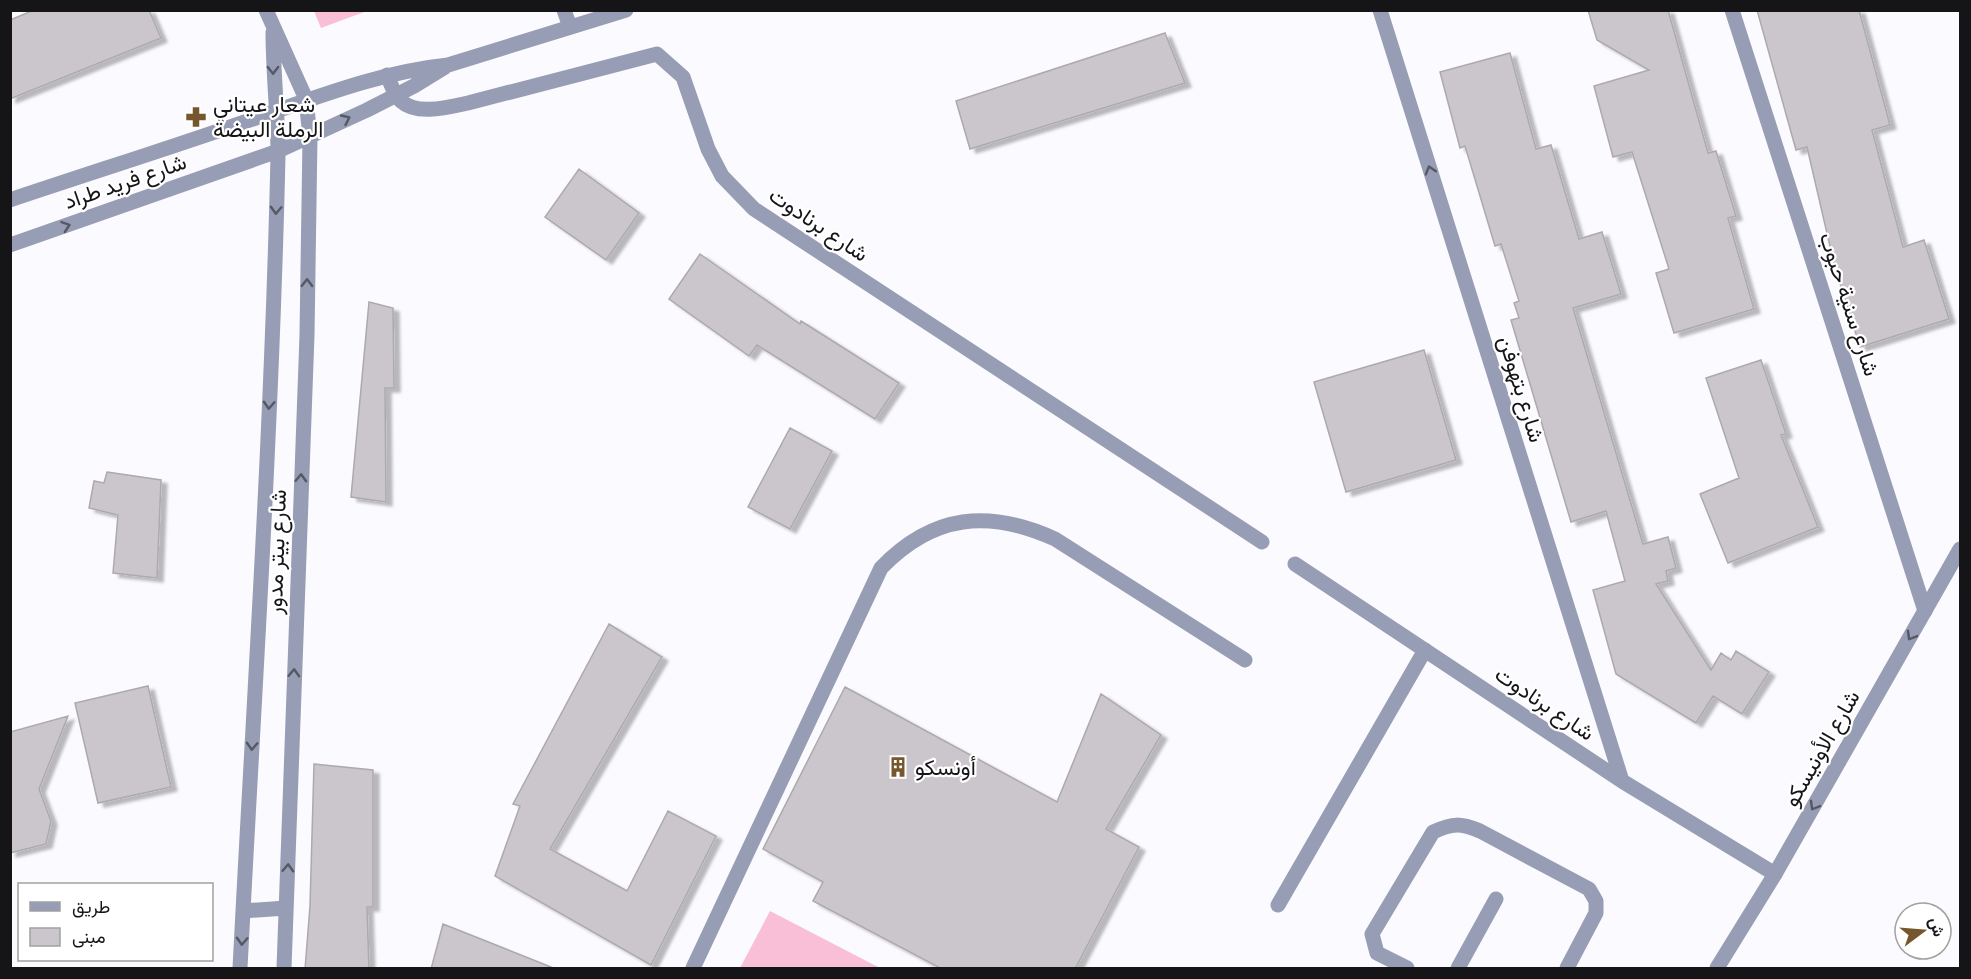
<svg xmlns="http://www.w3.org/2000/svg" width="1971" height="979" font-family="'PT Sans Narrow',Vazirmatn,sans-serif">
  <defs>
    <filter id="shadow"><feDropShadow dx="6" dy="4" stdDeviation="1.5" flood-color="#0004"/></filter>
  </defs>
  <rect width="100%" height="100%" fill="#fbfafe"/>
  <!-- green -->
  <path fill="#f9bfd7" d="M 314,11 L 367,11 L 321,28 Z
    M 770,911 L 880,968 L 740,968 Z"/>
  <!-- building -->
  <path fill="#cbc6cb" stroke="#ada9ad" stroke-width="1.5" filter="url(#shadow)" d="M 34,10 L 149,10 L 161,38 L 10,99 L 10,20 Z
    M 1588,10 L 1668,10 L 1708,153 L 1716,151 L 1736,216 L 1728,218 L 1754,309 L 1674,333 L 1656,273 L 1669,269 L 1632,152 L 1613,157 L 1594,86 L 1649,70 L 1597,40 Z
    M 1757,10 L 1859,10 L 1890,125 L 1872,130 L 1903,247 L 1924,240 L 1949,319 L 1860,347 L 1835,268 L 1807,147 L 1796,150 Z
    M 1165,33 L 1185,83 L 970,149 L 956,101 Z
    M 1510,53 L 1536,149 L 1551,145 L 1579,239 L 1602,232 L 1621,294 L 1573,308 L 1643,544 L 1668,537 L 1676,568 L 1666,571 L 1668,581 L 1656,584 L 1711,670 L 1721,653 L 1731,660 L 1736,651 L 1769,672 L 1742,714 L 1713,696 L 1696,723 L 1616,674 L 1593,590 L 1625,581 L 1606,511 L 1571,522 L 1511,320 L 1519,318 L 1514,303 L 1519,301 L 1501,244 L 1495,246 L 1465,146 L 1460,148 L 1440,72 Z
    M 579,169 L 639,213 L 606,260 L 545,217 Z
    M 700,254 L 800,324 L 801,321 L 899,383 L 875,419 L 757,345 L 749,356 L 669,299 Z
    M 369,302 L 393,308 L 394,388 L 385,388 L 386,502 L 351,497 Z
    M 1424,350 L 1456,460 L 1346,492 L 1314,382 Z
    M 1761,360 L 1786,434 L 1781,435 L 1818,527 L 1728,563 L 1700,494 L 1739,478 L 1706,378 Z
    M 790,428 L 832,451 L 790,529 L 748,507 Z
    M 107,472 L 161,480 L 157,578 L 113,573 L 118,515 L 89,508 L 94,481 L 104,483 Z
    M 609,624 L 662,657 L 550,849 L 627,891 L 668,811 L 716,836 L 651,965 L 495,876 L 520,806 L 513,804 Z
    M 148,686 L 171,787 L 98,803 L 75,703 Z
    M 845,687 L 1057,802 L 1101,694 L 1161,735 L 1106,829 L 1139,847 L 1075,969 L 942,969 L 813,901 L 823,882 L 763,849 Z
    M 68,716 L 39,789 L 51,821 L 46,844 L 10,853 L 10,732 Z
    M 314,764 L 373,770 L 373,907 L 367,907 L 369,969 L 305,969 L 310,906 Z
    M 443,924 L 551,967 L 551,969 L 431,969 Z"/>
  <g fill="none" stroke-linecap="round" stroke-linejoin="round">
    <!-- service -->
    <path stroke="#979db4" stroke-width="15" d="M 387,75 C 391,84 394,95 401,101 C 417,116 449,107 468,103 L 657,54 L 683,77 L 708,149 L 722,176 L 754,209 L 1262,542
      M 1278,905 L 1425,650
      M 693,968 L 881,568 C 933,514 989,509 1055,539 L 1245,660
      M 1407,968 L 1377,953 L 1372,934 L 1433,832 C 1453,823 1460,823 1480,831 L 1589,889 L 1596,901 L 1596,913 L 1567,968
      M 1458,968 L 1496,899"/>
    <!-- minor -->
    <path stroke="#979db4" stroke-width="15" d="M 564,10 L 570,27
      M 1380,10 L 1622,781
      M 1732,10 L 1925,611
      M 1295,564 L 1622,781 L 1775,874"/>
    <!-- tertiary -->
    <path stroke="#979db4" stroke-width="15" d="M 266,10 L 306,99 L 310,137 L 307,335 L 284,968
      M 10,200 C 90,173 170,148 250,120 C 315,98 380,72 448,65 L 626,10
      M 10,245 L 278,151 L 367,110 L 414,86 L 445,67
      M 243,911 L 286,908
      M 240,968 C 254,697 272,426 278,155 C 278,114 273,73 273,32
      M 1717,968 L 1775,874 L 1960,549"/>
  </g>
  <!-- one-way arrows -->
  <defs><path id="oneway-chevron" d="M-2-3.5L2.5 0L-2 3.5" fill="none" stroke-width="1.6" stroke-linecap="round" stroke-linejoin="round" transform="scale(1.5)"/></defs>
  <g stroke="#565865">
    <use href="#oneway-chevron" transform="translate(273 70) rotate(89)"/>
    <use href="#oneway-chevron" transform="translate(346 119) rotate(-25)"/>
    <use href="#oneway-chevron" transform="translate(1430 170) rotate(-107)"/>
    <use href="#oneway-chevron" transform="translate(276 210) rotate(92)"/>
    <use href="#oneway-chevron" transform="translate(66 226) rotate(-19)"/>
    <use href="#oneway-chevron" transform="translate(307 283) rotate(-89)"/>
    <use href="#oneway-chevron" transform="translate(269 405) rotate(93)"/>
    <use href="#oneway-chevron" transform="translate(301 478) rotate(-88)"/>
    <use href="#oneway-chevron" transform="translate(1911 636) rotate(120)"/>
    <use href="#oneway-chevron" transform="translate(294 673) rotate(-88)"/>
    <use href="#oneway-chevron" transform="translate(252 746) rotate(93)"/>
    <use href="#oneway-chevron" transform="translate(1814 806) rotate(120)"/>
    <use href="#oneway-chevron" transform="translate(288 868) rotate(-88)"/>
    <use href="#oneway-chevron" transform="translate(242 941) rotate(93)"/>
  </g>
  <!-- icons -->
  <defs>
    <g id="pharmacy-bare" transform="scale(1.62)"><path d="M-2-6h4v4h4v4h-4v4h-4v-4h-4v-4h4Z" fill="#76562c" stroke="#fff" stroke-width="2.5" paint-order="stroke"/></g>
    <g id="building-bare" transform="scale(1.62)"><path d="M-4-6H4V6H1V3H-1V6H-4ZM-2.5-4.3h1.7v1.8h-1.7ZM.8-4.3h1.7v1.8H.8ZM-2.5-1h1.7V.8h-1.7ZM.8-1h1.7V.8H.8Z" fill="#76562c" stroke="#fff" stroke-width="2.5" paint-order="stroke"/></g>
  </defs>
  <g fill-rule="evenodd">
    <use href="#pharmacy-bare" x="196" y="117"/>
    <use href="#building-bare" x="898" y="767"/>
  </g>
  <g text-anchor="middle" stroke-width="4.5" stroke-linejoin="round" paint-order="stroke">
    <!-- poi labels -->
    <g font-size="22" fill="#151416" stroke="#fff" text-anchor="start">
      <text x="213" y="112">شعار عيتاني<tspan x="213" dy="25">الرملة البيضة</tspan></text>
      <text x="915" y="775">أونسكو</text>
    </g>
    <!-- street labels -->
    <g font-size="22" fill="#151416" stroke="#fff">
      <text transform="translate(125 181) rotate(-19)" y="8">شارع فريد طراد</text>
      <text transform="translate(819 224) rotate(34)" y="8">شارع برنادوت</text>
      <text transform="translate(1850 304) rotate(72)" y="8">شارع سنية حبوب</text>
      <text transform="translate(1522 389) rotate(73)" y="8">شارع بتهوفن</text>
      <text transform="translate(276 552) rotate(-88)" y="8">شارع بيتر مدور</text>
      <text transform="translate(1545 703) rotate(34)" y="8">شارع برنادوت</text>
      <text transform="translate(1821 748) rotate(-60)" y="8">شارع الأونيسكو</text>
    </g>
  </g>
  <!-- border -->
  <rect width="1971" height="979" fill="none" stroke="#151416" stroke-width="24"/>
  <!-- legend -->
  <rect x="18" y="883" width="195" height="78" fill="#ffffff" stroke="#a1a1a2" stroke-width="1.5"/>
  <rect x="30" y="902" width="30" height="9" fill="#979db4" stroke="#a1a1a2" stroke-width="1.5"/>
  <text x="72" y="913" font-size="18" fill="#151416">طريق</text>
  <rect x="30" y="928" width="30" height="18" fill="#cbc6cb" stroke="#a1a1a2" stroke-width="1.5"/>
  <text x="72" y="943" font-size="18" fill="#151416">مبنى</text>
  <!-- north arrow -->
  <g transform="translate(1923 931) rotate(74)"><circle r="28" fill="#ffffff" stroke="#a1a1a2" stroke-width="1.5"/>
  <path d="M0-4.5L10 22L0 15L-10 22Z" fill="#76562c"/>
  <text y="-9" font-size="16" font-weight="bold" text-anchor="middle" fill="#151416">ش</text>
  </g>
</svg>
